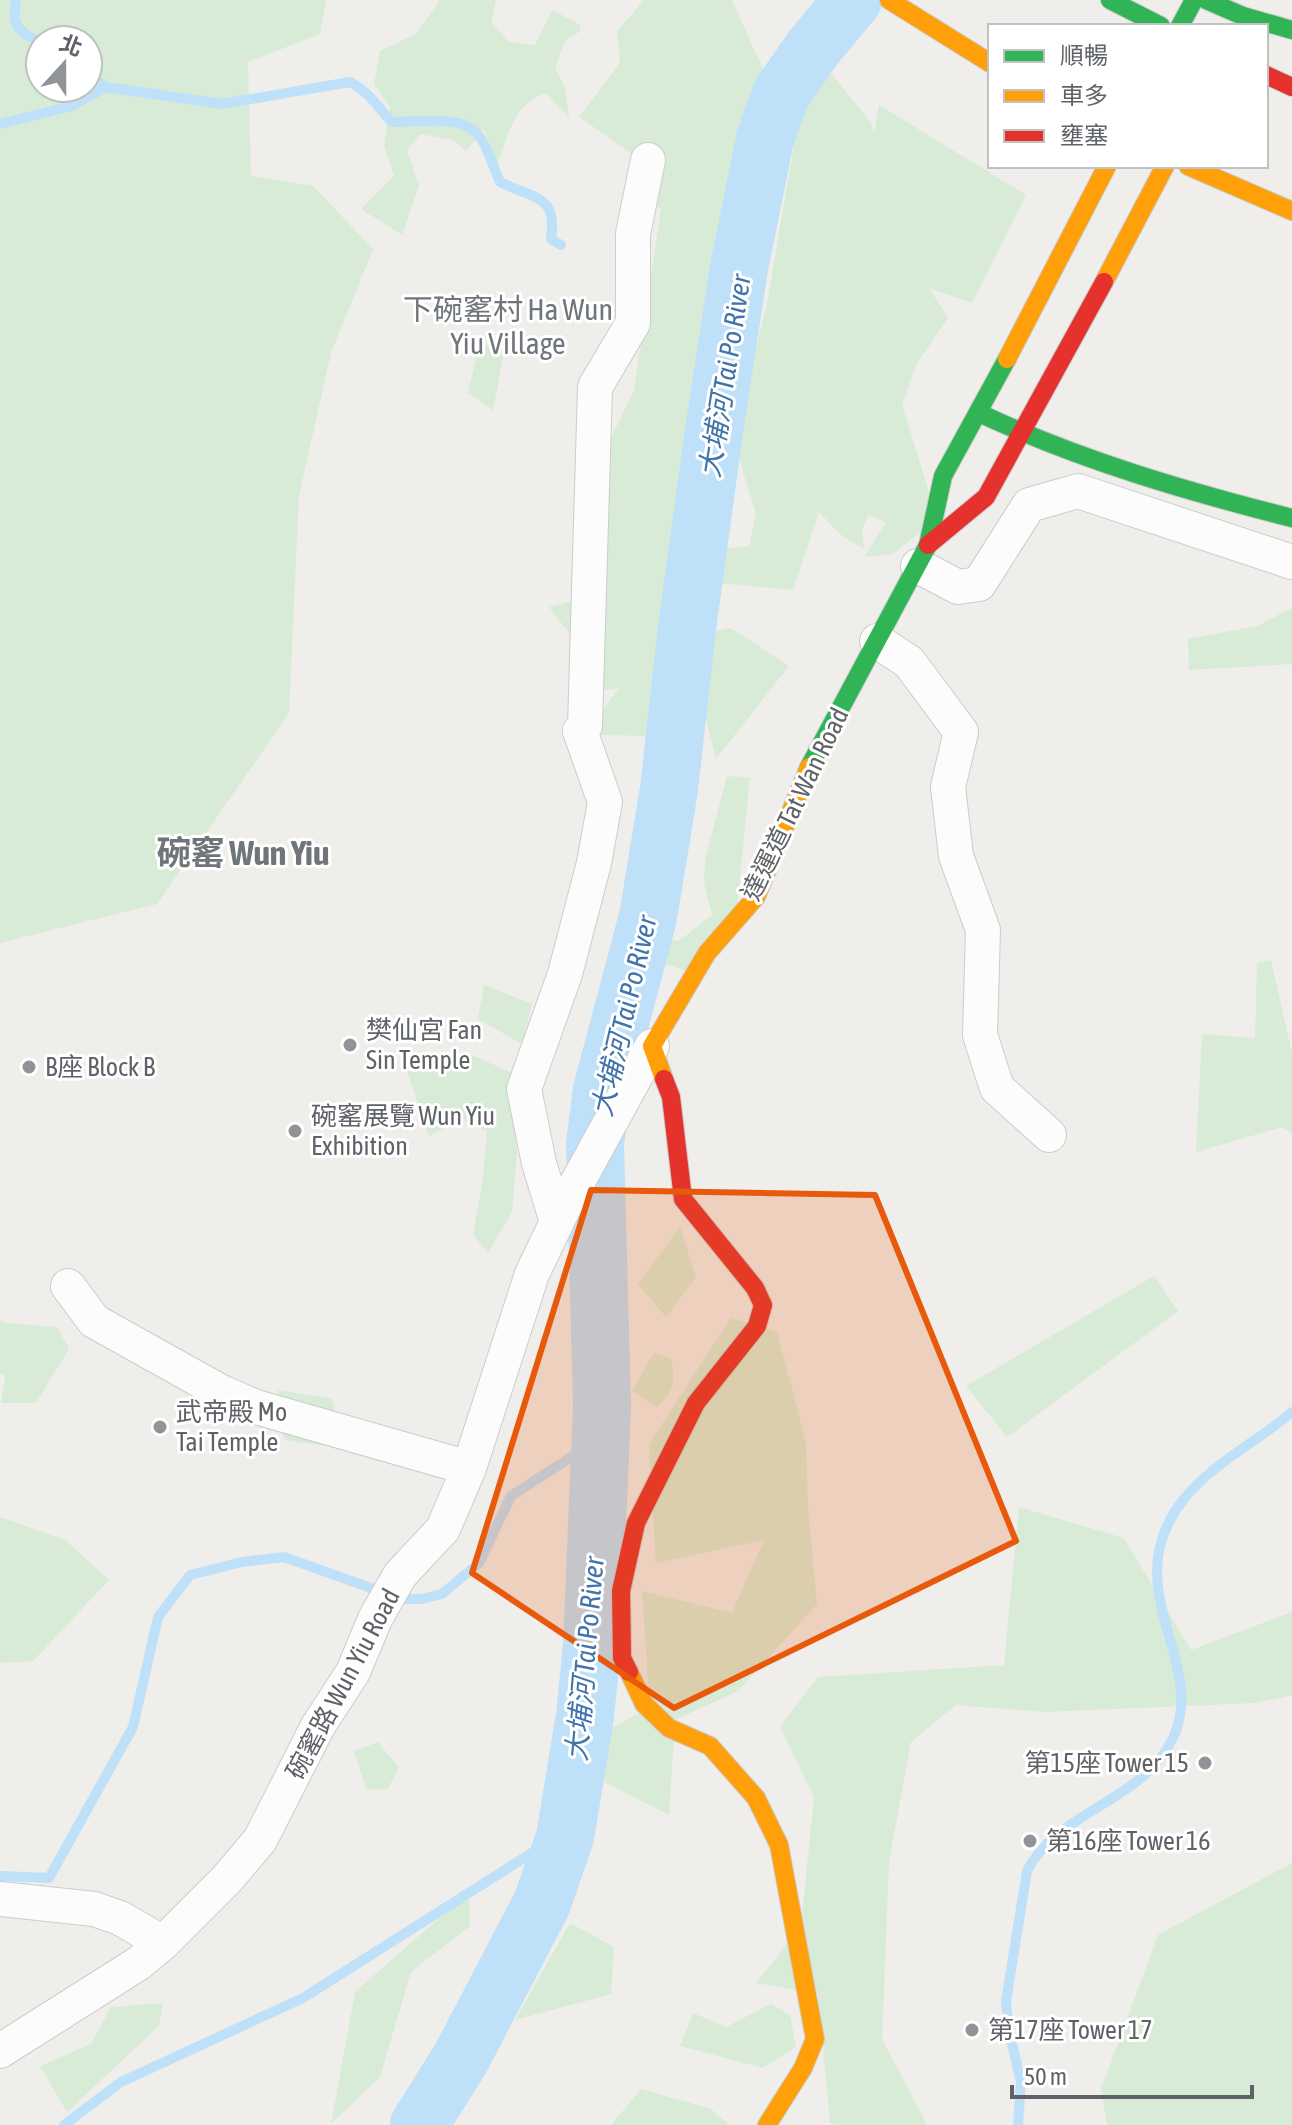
<svg xmlns="http://www.w3.org/2000/svg" width="1292" height="2125" font-family="'Asap Condensed','Noto Sans TC',sans-serif">
  <rect width="100%" height="100%" fill="#efeeea"/>
  <!-- green -->
  <path fill="#d8ebd6" fill-rule="evenodd" d="M 0,0 L 326,0 L 320,34 L 248,62 L 251,176 L 313,186 L 373,249 L 331,353 L 299,495 L 289,713 L 157,904 L 0,943 ZM 40,40 L 88,40 L 88,88 L 40,88 Z
    M 440,0 L 496,0 L 491,23 L 509,42 L 535,45 L 552,10 L 581,25 L 579,32 L 565,41 L 555,68 L 565,87 L 569,117 L 546,93 C 514,102 508,137 497,164 L 484,129 L 466,151 L 453,140 L 420,134 L 407,150 L 419,186 L 402,235 L 361,209 L 394,176 L 384,145 L 390,107 L 374,84 L 380,51 L 416,34 Z
    M 644,0 L 732,0 L 771,87 L 745,169 L 685,509 L 677,564 L 677,629 L 646,736 L 601,735 L 594,723 L 619,688 L 600,691 L 576,642 L 549,607 L 573,601 L 586,478 L 612,436 L 634,390 L 661,209 L 628,187 L 634,155 L 579,117 L 620,63 L 617,31 Z
    M 831,73 L 871,123 L 874,135 L 879,105 L 1026,195 L 972,303 L 929,288 L 948,318 L 916,365 L 902,405 L 929,492 L 922,531 L 893,554 L 864,557 L 886,522 L 868,515 L 862,530 L 864,549 L 840,534 L 819,512 L 793,590 L 705,582 L 722,549 L 749,546 L 756,513 L 733,440 L 767,304 L 806,74 Z
    M 506,342 L 493,410 L 468,393 L 479,346 Z
    M 1292,608 L 1292,664 L 1189,670 L 1188,639 L 1257,626 Z
    M 731,628 L 789,666 L 716,759 L 706,719 L 694,636 Z
    M 727,776 L 750,778 L 736,917 L 688,971 L 651,960 L 660,939 L 679,941 L 712,915 L 704,883 L 705,860 Z
    M 1271,960 L 1292,1054 L 1292,1133 L 1282,1127 L 1196,1152 L 1202,1034 L 1255,1038 L 1257,963 Z
    M 484,985 L 532,1004 L 522,1044 L 478,1019 Z
    M 469,1054 L 515,1074 L 517,1153 L 512,1212 L 488,1253 L 473,1235 L 483,1178 L 487,1131 L 459,1118 L 429,1137 L 407,1071 Z
    M 680,1227 L 696,1277 L 666,1317 L 638,1284 Z
    M 1154,1276 L 1178,1311 L 1007,1437 L 966,1386 Z
    M 731,1318 L 777,1332 L 806,1443 L 808,1509 L 817,1604 L 738,1691 L 675,1720 L 669,1815 L 606,1783 L 584,1743 L 650,1707 L 642,1591 L 732,1613 L 764,1540 L 656,1563 L 649,1444 Z
    M 0,1320 L 7,1323 L 57,1327 L 69,1349 L 36,1403 L 1,1403 L 5,1376 L 0,1373 Z
    M 654,1353 L 671,1359 C 675,1382 675,1390 657,1407 L 632,1391 Z
    M 278,1390 L 332,1399 L 342,1440 L 326,1446 L 284,1440 Z
    M 1019,1507 L 1124,1538 L 1191,1650 L 1292,1612 L 1292,1695 L 1255,1703 L 1045,1712 L 956,1705 L 911,1742 L 889,1862 L 882,2039 L 927,2125 L 834,2125 L 830,2123 L 818,1994 L 756,1983 L 801,1926 L 814,1797 L 780,1727 L 818,1677 L 1004,1665 Z
    M 0,1517 L 65,1540 L 109,1580 L 33,1661 L 0,1663 Z
    M 378,1742 L 399,1768 L 387,1790 L 366,1789 L 354,1751 Z
    M 1292,1863 L 1292,2125 L 1107,2125 L 1101,2089 L 1158,1935 Z
    M 469,1892 L 470,1926 L 411,1972 L 380,2077 L 331,2124 L 355,1992 Z
    M 570,1923 L 614,1947 L 611,1994 L 515,2020 Z
    M 163,2003 L 159,2026 L 67,2112 L 40,2066 L 91,2044 L 111,2007 Z
    M 771,2004 L 790,2015 L 796,2047 L 763,2068 L 680,2046 L 693,2013 L 726,2027 Z
    M 641,2089 L 711,2109 L 729,2125 L 611,2125 Z"/>
  <g fill="none" stroke-linecap="round" stroke-linejoin="round">
    <!-- stream -->
    <path stroke="#bfe0f9" stroke-width="10" d="M 16,0 C 11,27 18,30 40,43
      M 88,74 L 106,87
      M 0,124 L 71,106 L 106,87 L 222,104 L 350,82 C 372,94 375,105 392,122 C 424,123 469,110 485,146 C 491,158 495,171 500,182 C 533,199 558,194 551,239 L 561,245
      M 0,1876 L 49,1878 L 133,1727 L 158,1617 L 190,1575 L 242,1562 L 284,1557 L 402,1599 L 421,1599 L 442,1594 L 479,1563 L 511,1496 L 599,1439
      M 428,2108 L 436,2125
      M 64,2125 L 121,2082 L 303,1998 L 538,1849 L 565,1837
      M 1018,2125 L 1021,2082 L 1009,2031 L 1006,2001 L 1027,1871 C 1058,1810 1143,1802 1173,1738 C 1209,1662 1113,1587 1184,1499 C 1213,1463 1257,1442 1292,1412"/>
    <!-- river -->
    <path stroke="#bfe0f9" stroke-width="58" d="M 419,2125 L 461,2058 L 542,1903 L 565,1837 L 585,1716 L 592,1646 L 602,1406 L 595,1144 L 602,1090 L 648,917 L 669,789 L 687,628 L 714,431 L 739,268 L 765,139 L 781,94 L 813,48 L 853,0"/>
    <!-- street casing -->
    <g stroke="#cbcccc" stroke-width="36">
      <path id="street" d="M 918,566 L 958,587 L 979,584 L 1029,505 L 1078,491 L 1292,562
        M 877,641 L 909,662 L 961,732 L 948,787 L 956,856 L 983,930 L 980,1035 L 997,1088 L 1049,1135
        M 557,1222 L 539,1163 L 524,1089 L 565,974 L 594,863 L 605,802 L 580,731 L 585,726 L 595,387 L 633,323 L 633,234 L 648,160
        M 68,1286 L 94,1321 L 223,1393 L 256,1407 L 469,1468
        M 0,1899 L 94,1909 L 120,1918 L 163,1943
        M 0,2051 L 139,1963 L 163,1943 L 227,1879 L 260,1840 L 318,1726 L 353,1672 L 375,1619 L 400,1575 L 443,1529 L 469,1468 L 532,1274 L 564,1207 L 652,1046"/>
    </g>
    <!-- fast casing -->
    <g stroke="#cacacb" stroke-width="20">
      <path id="fast" d="M 1110,0 L 1161,26
        M 1206,0 L 1243,16 L 1292,30
        M 1180,26 L 1194,0
        M 979,413 C 1080,460 1185,491 1292,518
        M 809,767 L 928,545 L 943,476 L 1007,359"/>
    </g>
    <!-- slow casing -->
    <g stroke="#cacacb" stroke-width="20">
      <path id="slow" d="M 889,0 L 990,63
        M 1188,166 L 1292,211
        M 1104,282 L 1165,166
        M 1007,359 L 1107,166
        M 664,1079 L 652,1046 L 707,953 L 756,897 L 809,767
        M 629,1672 L 644,1704 L 669,1728 L 710,1746 L 756,1798 L 779,1845 L 815,2039 L 803,2068 L 767,2125"/>
    </g>
    <!-- jam casing -->
    <g stroke="#cacacb" stroke-width="20">
      <path id="jam" d="M 1266,75 L 1292,87
        M 928,545 L 986,497 L 1104,282
        M 629,1672 L 622,1658 L 621,1591 L 636,1523 L 696,1403 L 757,1326 L 763,1305 L 755,1288 L 683,1199 L 671,1097 L 664,1079"/>
    </g>
    <!-- street -->
    <use href="#street" stroke="#fdfcfc" stroke-width="34"/>
    <!-- fast -->
    <use href="#fast" stroke="#30b455" stroke-width="18"/>
    <!-- slow -->
    <use href="#slow" stroke="#ff9f0a" stroke-width="18"/>
    <!-- jam -->
    <use href="#jam" stroke="#e5322d" stroke-width="18"/>
  </g>
  <!-- marked area -->
  <path fill="#e8590c" fill-opacity="0.2" stroke="#e8590c" stroke-width="6" stroke-linejoin="round" d="M 591,1190 L 875,1195 L 1016,1541 L 674,1708 L 472,1573 Z"/>
  <!-- markers -->
  <g fill="#919496" stroke="#fff" stroke-width="3">
    <circle cx="350" cy="1045" r="8"/>
    <circle cx="29" cy="1067" r="8"/>
    <circle cx="295" cy="1131" r="8"/>
    <circle cx="160" cy="1427" r="8"/>
    <circle cx="1205" cy="1763" r="8"/>
    <circle cx="1030" cy="1841" r="8"/>
    <circle cx="972" cy="2030" r="8"/>
  </g>
  <g text-anchor="middle" stroke-width="6" stroke-linejoin="round" paint-order="stroke">
    <!-- street labels -->
    <g font-size="26" fill="#5f6368" stroke="#fff">
      <text transform="translate(795 804) rotate(-64)" y="9">達運道 Tat Wan Road</text>
      <text transform="translate(343 1684) rotate(-62)" y="9">碗窰路 Wun Yiu Road</text>
    </g>
    <!-- poi labels -->
    <g font-size="26" fill="#5f6368" stroke="#fff" text-anchor="start">
      <text x="366" y="1039">樊仙宮 Fan<tspan x="366" dy="30">Sin Temple</tspan></text>
      <text x="45" y="1076">B座 Block B</text>
      <text x="311" y="1125">碗窰展覽 Wun Yiu<tspan x="311" dy="30">Exhibition</tspan></text>
      <text x="176" y="1421">武帝殿 Mo<tspan x="176" dy="30">Tai Temple</tspan></text>
      <text x="1189" y="1772" text-anchor="end">第15座 Tower 15</text>
      <text x="1046" y="1850">第16座 Tower 16</text>
      <text x="988" y="2039">第17座 Tower 17</text>
    </g>
    <!-- water labels -->
    <g font-size="28" font-style="italic" fill="#4174aa" stroke="#fff">
      <text transform="translate(725 376) rotate(-81)" y="10">大埔河 Tai Po River</text>
      <text transform="translate(624 1016) rotate(-77)" y="10">大埔河 Tai Po River</text>
      <text transform="translate(585 1659) rotate(-85)" y="10">大埔河 Tai Po River</text>
    </g>
    <!-- quarter labels -->
    <g font-size="30" fill="#70757a" stroke="#fff">
      <text x="508" y="320">下碗窰村 Ha Wun<tspan x="508" dy="34">Yiu Village</tspan></text>
    </g>
    <!-- district labels -->
    <g font-size="34" font-weight="bold" fill="#70757a" stroke="#fff">
      <text x="243" y="865">碗窰 Wun Yiu</text>
    </g>
  </g>
  <!-- legend -->
  <rect x="988" y="24" width="280" height="144" fill="#ffffff" stroke="#bfc1c3" stroke-width="2"/>
  <rect x="1004" y="50" width="40" height="12" fill="#30b455" stroke="#bfc1c3" stroke-width="2"/>
  <text x="1060" y="64" font-size="24" fill="#5f6368">順暢</text>
  <rect x="1004" y="90" width="40" height="12" fill="#ff9f0a" stroke="#bfc1c3" stroke-width="2"/>
  <text x="1060" y="104" font-size="24" fill="#5f6368">車多</text>
  <rect x="1004" y="130" width="40" height="12" fill="#e5322d" stroke="#bfc1c3" stroke-width="2"/>
  <text x="1060" y="144" font-size="24" fill="#5f6368">壅塞</text>
  <!-- north arrow -->
  <g transform="translate(64 64) rotate(21)"><circle r="38" fill="#ffffff" stroke="#bfc1c3" stroke-width="2"/>
  <path d="M0-6L14 30L0 20L-14 30Z" fill="#919496"/>
  <text y="-12" font-size="22" font-weight="bold" text-anchor="middle" fill="#5f6368">北</text>
  </g>
  <!-- scale -->
  <path d="M1012 2085v12h240v-12" fill="none" stroke="#5f6368" stroke-width="4"/>
  <text x="1024" y="2085" font-size="24" fill="#5f6368" stroke="#ffffff" stroke-width="6" paint-order="stroke">50 m</text>
</svg>
